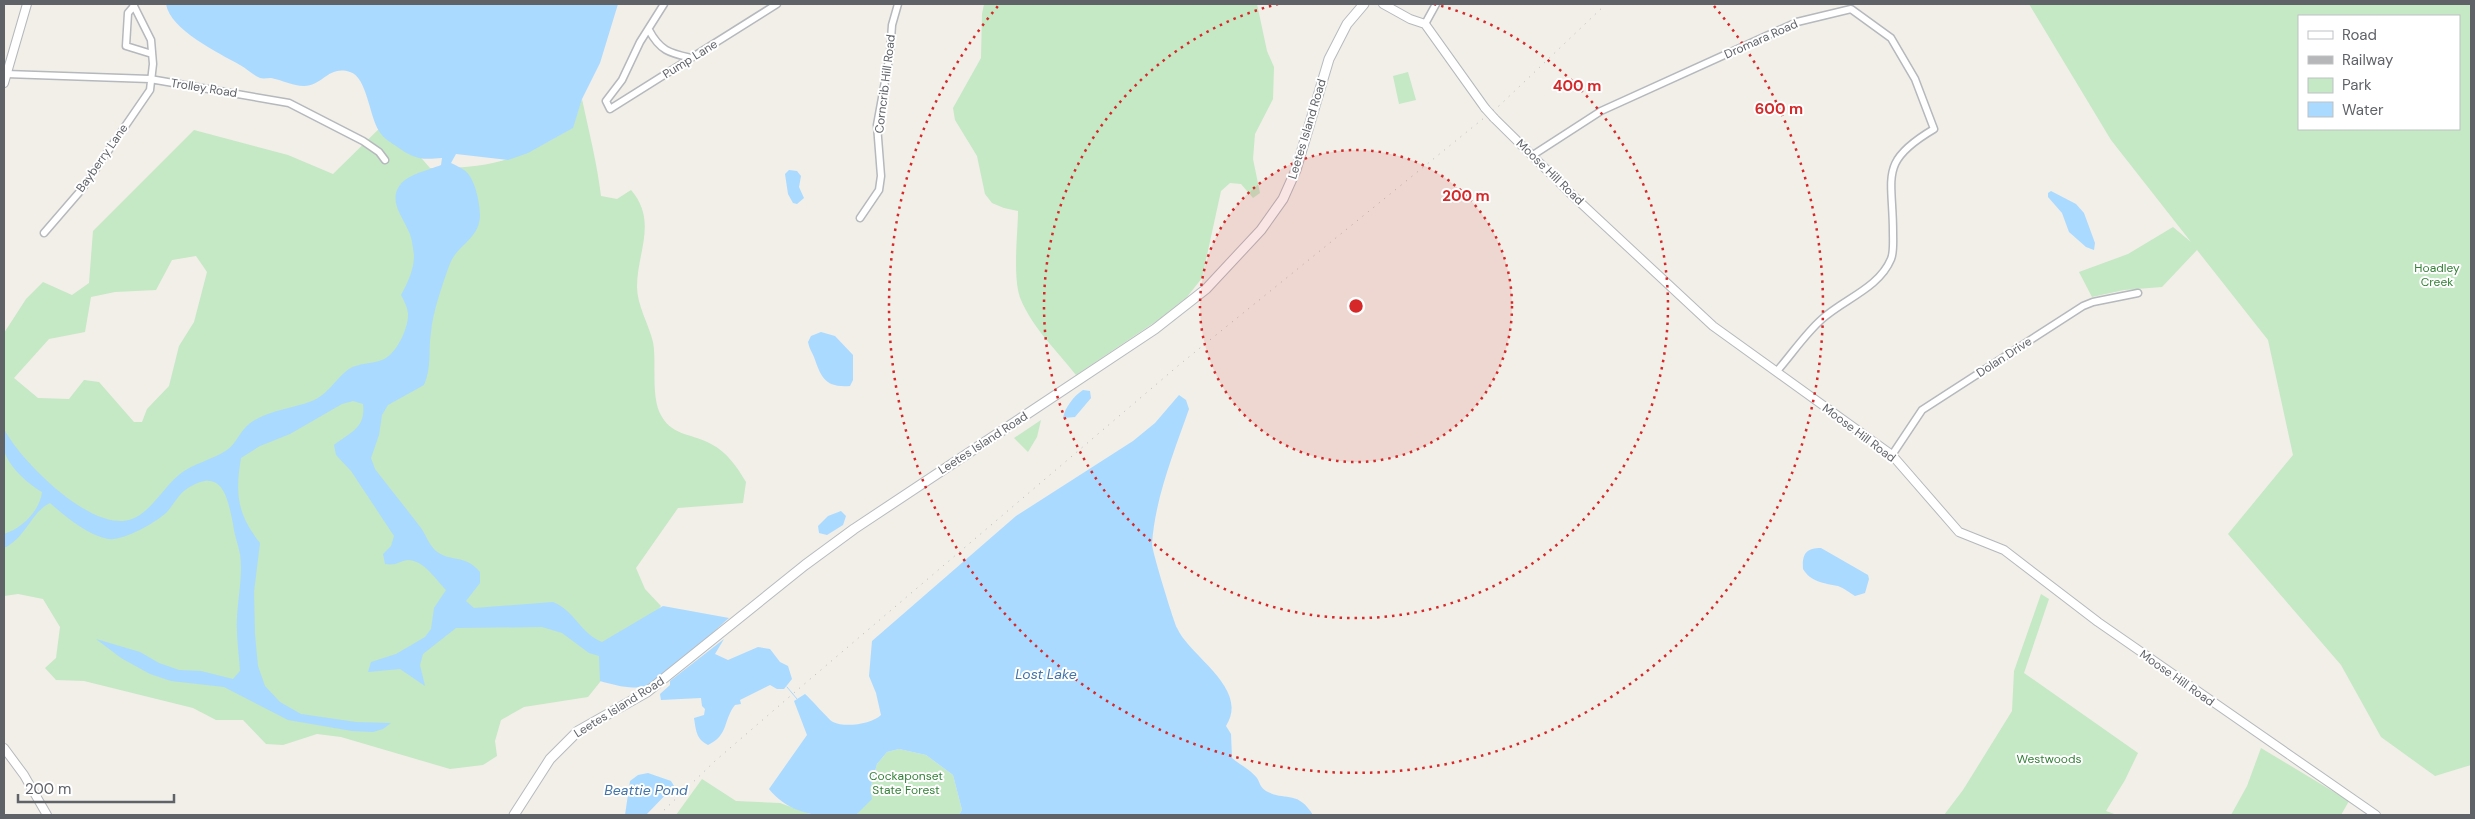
<svg xmlns="http://www.w3.org/2000/svg" width="2475" height="819" font-family="'DM Sans',sans-serif">
  <rect width="100%" height="100%" fill="#f1efe8"/>
  <!-- green -->
  <path fill="#c5e8c5" fill-rule="evenodd" d="M 984,4 L 1257,4 L 1267,51 L 1274,67 L 1273,99 L 1255,134 L 1253,159 L 1260,193 L 1253,198 L 1241,184 L 1230,183 L 1221,191 L 1202,278 L 1187,297 L 1158,320 L 1076,375 C 1057,351 1033,328 1021,300 C 1012,279 1018,234 1018,211 L 1004,208 L 992,203 L 985,194 L 977,156 L 955,120 L 953,108 L 981,58 L 982,14 Z
    M 2029,4 L 2471,4 L 2471,765 L 2435,776 L 2381,737 L 2341,665 L 2228,534 L 2293,455 L 2268,340 L 2197,250 L 2162,287 L 2124,290 L 2092,297 L 2079,272 L 2128,254 L 2173,227 L 2191,242 L 2111,140 ZM 2299,16 L 2459,16 L 2459,129 L 2299,129 Z
    M 1408,72 L 1416,100 L 1399,104 L 1393,76 Z
    M 582,99 C 589,132 597,163 601,196 L 617,199 L 631,190 C 658,221 637,252 637,287 C 637,305 649,325 653,342 C 657,362 650,399 662,417 C 673,436 694,434 711,444 C 727,452 737,467 746,482 L 743,503 L 678,508 L 636,568 L 645,589 L 661,606 L 588,697 L 524,707 L 501,720 L 495,741 L 497,756 L 483,765 L 450,769 L 341,737 L 317,734 L 283,745 L 266,744 L 243,720 L 216,720 L 193,708 L 84,681 L 56,680 L 45,668 L 56,658 L 60,627 L 43,599 L 18,594 L 4,596 L 4,333 L 26,299 L 43,282 L 72,295 L 89,283 L 93,231 L 194,130 L 288,155 L 333,174 L 388,120 L 430,168 C 491,169 520,159 572,128 ZM 196,256 L 207,272 L 194,322 L 179,346 L 169,386 L 147,409 L 142,422 L 134,422 L 99,382 L 84,380 L 69,399 L 38,398 L 14,378 L 49,339 L 85,332 L 91,297 L 115,292 L 156,290 L 172,260 Z
    M 1041,420 L 1037,437 L 1028,452 L 1014,438 Z
    M 2041,594 L 2049,599 L 2024,673 L 2138,753 L 2125,780 L 2106,811 L 2117,815 L 1944,815 L 1963,790 L 2012,711 L 2014,671 Z
    M 2261,748 L 2349,801 L 2341,815 L 2231,815 L 2247,786 Z
    M 899,749 L 926,755 L 953,775 L 962,810 L 959,815 L 848,815 L 857,814 L 870,789 L 877,764 L 887,752 Z
    M 702,779 L 736,801 L 780,803 L 813,815 L 676,815 Z"/>
  <!-- water -->
  <path fill="#aadaff" d="M 166,4 L 618,4 L 600,63 L 582,99 L 573,128 L 528,153 L 508,160 L 456,154 L 451,163 C 455,165 460,167 464,170 C 475,177 480,203 480,216 C 479,240 456,245 449,266 C 442,286 433,311 431,332 C 428,351 432,367 424,385 L 388,405 L 382,415 L 379,435 L 371,458 L 375,469 C 390,489 406,508 421,528 C 426,535 429,545 436,551 C 451,563 464,553 480,572 L 480,583 L 466,601 L 474,608 L 553,602 C 574,610 581,634 602,642 L 663,606 L 729,618 C 714,631 661,682 645,686 C 630,690 615,685 600,681 L 599,656 L 589,653 L 562,633 L 542,627 L 456,628 L 423,654 L 420,665 L 425,686 L 400,669 L 368,672 L 371,662 L 396,654 L 425,637 L 431,629 L 434,608 L 446,590 C 436,580 424,560 408,560 C 399,561 397,566 385,564 L 383,554 L 391,546 L 394,536 L 351,471 L 336,455 L 334,445 C 351,432 366,428 363,404 L 353,401 L 342,404 L 290,434 L 260,446 L 241,458 C 235,493 237,514 260,543 L 254,592 L 255,634 L 258,666 L 265,686 L 280,702 L 301,714 L 356,722 L 391,723 L 383,729 L 373,732 L 352,731 L 288,720 L 224,687 L 171,681 L 150,674 L 121,658 L 96,639 L 140,652 L 159,663 L 179,670 L 201,671 L 233,679 L 240,671 C 239,654 236,635 237,618 C 238,597 243,575 240,554 C 238,544 234,534 233,524 C 228,499 223,466 188,488 C 178,494 174,505 166,513 C 155,523 123,541 108,539 C 86,534 67,518 50,503 C 31,512 26,538 4,548 L 4,534 C 21,529 40,511 42,492 C 28,484 8,466 4,450 C 2,444 4,436 4,429 C 21,461 84,524 123,521 C 147,520 162,488 180,474 C 194,463 212,460 227,450 C 236,444 240,431 249,424 C 267,410 292,409 312,401 C 328,395 336,378 349,369 C 358,363 372,364 382,360 C 396,355 409,328 408,313 C 407,306 404,301 401,295 C 408,282 414,270 414,255 C 413,248 412,238 409,232 C 403,217 388,201 400,185 C 408,174 429,170 441,165 L 442,158 C 420,160 414,159 396,146 C 390,142 383,138 379,131 C 369,115 367,77 350,72 C 328,65 323,86 304,86 C 293,86 282,80 271,78 C 267,78 263,79 260,78 C 253,75 247,69 240,65 C 219,53 170,30 166,4 Z
    M 789,170 L 797,171 L 801,176 L 799,187 L 804,198 L 797,204 L 793,203 L 788,194 L 785,174 Z
    M 2051,191 L 2076,204 L 2084,213 L 2095,243 L 2094,250 L 2086,247 L 2069,232 L 2062,213 L 2048,197 L 2048,193 Z
    M 821,332 L 835,336 L 853,355 L 853,380 L 850,386 C 825,388 821,377 814,357 C 812,352 809,348 808,342 L 811,336 Z
    M 1083,390 L 1090,391 L 1091,398 L 1075,417 L 1063,418 C 1065,407 1074,396 1083,390 Z
    M 1179,395 L 1186,400 L 1189,409 C 1174,452 1155,498 1152,544 C 1152,551 1173,619 1177,628 C 1190,657 1250,688 1226,726 L 1231,734 L 1232,758 C 1239,764 1252,771 1257,778 C 1260,783 1260,787 1266,791 C 1285,802 1297,789 1313,815 L 959,815 L 962,810 L 953,775 L 926,755 L 899,749 L 887,752 L 877,764 L 870,789 L 872,799 L 857,814 C 824,819 791,816 769,789 L 807,735 L 794,701 L 805,694 C 810,698 830,721 833,722 C 845,728 872,724 881,715 L 876,693 L 869,676 L 872,641 L 1016,516 L 1133,441 L 1155,423 Z
    M 841,511 L 846,516 L 843,525 L 827,535 L 819,533 L 818,526 L 828,516 Z
    M 1821,548 L 1868,575 L 1869,579 L 1865,593 L 1855,596 C 1850,593 1844,588 1838,586 C 1823,583 1811,582 1803,569 C 1802,554 1806,548 1821,548 Z
    M 724,639 L 715,654 L 728,660 L 758,647 L 770,649 L 780,662 L 788,666 L 792,679 L 784,689 L 777,689 L 770,685 L 740,700 L 741,704 L 735,705 C 723,720 729,735 708,745 C 696,739 696,730 694,718 L 704,715 L 705,709 L 702,706 L 701,698 L 661,700 L 660,694 L 670,685 L 670,681 Z
    M 648,773 L 671,781 L 674,786 L 646,815 L 625,815 L 630,781 L 638,775 Z"/>
  <g fill="none" stroke-linecap="round" stroke-linejoin="round">
    <!-- stream -->
    <path stroke="#aadaff" stroke-width="1" d="M 787,687 L 797,699"/>
    <!-- minor casing -->
    <g stroke="#b5b8bc" stroke-width="9">
      <path id="minor" d="M 664,4 L 640,42 L 622,80 L 606,101 L 610,109 L 777,4
        M 134,6 L 128,13 L 126,46 L 152,54
        M 1425,24 L 1436,4
        M 649,30 C 660,51 670,53 691,58
        M 6,74 L 150,79 L 289,103 L 363,141 L 379,152 L 385,160
        M 1533,155 L 1601,111 L 1797,22 L 1851,9 L 1891,38 L 1915,79 L 1934,129 C 1878,162 1893,176 1893,232 C 1893,241 1894,252 1891,259 C 1879,288 1844,299 1822,319 C 1805,334 1792,354 1777,371
        M 860,218 L 879,190 L 881,176 L 877,125 L 890,54 L 892,25 L 898,4
        M 44,233 L 82,189 L 150,90 L 153,64 L 151,40 L 133,4
        M 1892,455 L 1922,410 L 2083,306 L 2093,302 L 2138,293"/>
    </g>
    <!-- tertiary casing -->
    <g stroke="#b5b8bc" stroke-width="10">
      <path id="tertiary" d="M 1383,4 L 1410,19 L 1425,24 L 1485,108
        M 4,83 L 27,4
        M 1494,118 L 1569,192 L 1713,326 L 1892,455 L 1959,532 L 2004,550 L 2098,622 L 2376,815
        M 4,748 L 24,775 L 47,815"/>
    </g>
    <!-- secondary casing -->
    <g stroke="#b6babf" stroke-width="11">
      <path id="secondary" d="M 514,815 L 550,759 L 578,731 L 647,692 L 805,565 L 854,529 L 1155,329 L 1206,289 L 1261,230 L 1283,199 L 1296,170 L 1329,59 L 1347,24 L 1364,4"/>
    </g>
    <!-- minor -->
    <use href="#minor" stroke="#fff" stroke-width="6"/>
    <!-- tertiary -->
    <use href="#tertiary" stroke="#fff" stroke-width="8"/>
    <!-- secondary -->
    <use href="#secondary" stroke="#fff" stroke-width="9"/>
    <!-- rail -->
    <path stroke="#b6b7b8" stroke-width="1" stroke-dasharray="1 6" stroke-linecap="butt" d="M 659,815 L 715,761 L 795,692 L 1179,365 L 1500,105 L 1606,4"/>
    <!-- tertiary-bridge casing -->
    <g stroke="#b5b8bc" stroke-width="10" stroke-linecap="butt">
      <path id="tertiary-bridge" d="M 1485,108 L 1494,118"/>
    </g>
    <!-- tertiary-bridge -->
    <use href="#tertiary-bridge" stroke="#fff" stroke-width="8"/>
  </g>
  <!-- distance rings -->
  <circle cx="1356" cy="306" r="156" fill="#d62828" fill-opacity=".12"/>
  <g fill="none" stroke="#d62828" stroke-width="2.5" stroke-dasharray="2.5 5">
    <circle cx="1356" cy="306" r="156"/>
    <path d="M1434 4A312 312 0 1 1 1278 4"/>
    <path d="M1714 6A467 467 0 1 1 998 6"/>
  </g>
  <g text-anchor="middle" stroke-width="4" stroke-linejoin="round" paint-order="stroke">
    <!-- street labels -->
    <g font-size="12" fill="#5f6368" stroke="#fff">
      <text transform="translate(1761 39) rotate(-24)" y="4">Dromara Road</text>
      <text transform="translate(690 59) rotate(-32)" y="4">Pump Lane</text>
      <text transform="translate(885 84) rotate(-83)" y="4">Corncrib Hill Road</text>
      <text transform="translate(204 88) rotate(9)" y="4">Trolley Road</text>
      <text transform="translate(1307 129) rotate(-73)" y="4">Leetes Island Road</text>
      <text transform="translate(102 158) rotate(-55)" y="4">Bayberry Lane</text>
      <text transform="translate(1550 172) rotate(44)" y="4">Moose Hill Road</text>
      <text transform="translate(2004 357) rotate(-33)" y="4">Dolan Drive</text>
      <text transform="translate(1859 433) rotate(37)" y="4">Moose Hill Road</text>
      <text transform="translate(983 443) rotate(-33)" y="4">Leetes Island Road</text>
      <text transform="translate(2177 678) rotate(35)" y="4">Moose Hill Road</text>
      <text transform="translate(619 707) rotate(-32)" y="4">Leetes Island Road</text>
    </g>
    <!-- park labels -->
    <g font-size="12" fill="#348238" stroke="#fff">
      <text x="2437" y="272">Hoadley<tspan x="2437" dy="14">Creek</tspan></text>
      <text x="2049" y="763">Westwoods</text>
      <text x="906" y="780">Cockaponset<tspan x="906" dy="14">State Forest</tspan></text>
    </g>
    <!-- water labels -->
    <g font-size="14" font-style="italic" fill="#4174aa" stroke="#fff">
      <text x="1046" y="679">Lost Lake</text>
      <text x="646" y="795">Beattie Pond</text>
    </g>
  </g>
  <circle cx="1356" cy="306" r="8" fill="#d62828" stroke="#fff" stroke-width="2.5"/>
  <g font-size="15" text-anchor="middle" font-weight="bold" fill="#d62828" stroke="#fff" stroke-width="4" stroke-linejoin="round" paint-order="stroke">
    <text x="1577" y="91">400 m</text>
    <text x="1779" y="114">600 m</text>
    <text x="1466" y="201">200 m</text>
  </g>
  <!-- border -->
  <rect width="2475" height="819" fill="none" stroke="#5f6368" stroke-width="10"/>
  <!-- legend -->
  <rect x="2298" y="15" width="162" height="115" fill="#ffffff" stroke="#bfc1c3"/>
  <rect x="2308" y="31" width="25" height="8" fill="#ffffff" stroke="#bfc1c3"/>
  <text x="2342" y="40" font-size="15" fill="#5f6368">Road</text>
  <rect x="2308" y="56" width="25" height="8" fill="#b6b7b8" stroke="#bfc1c3"/>
  <text x="2342" y="65" font-size="15" fill="#5f6368">Railway</text>
  <rect x="2308" y="78" width="25" height="15" fill="#c5e8c5" stroke="#bfc1c3"/>
  <text x="2342" y="90" font-size="15" fill="#5f6368">Park</text>
  <rect x="2308" y="102" width="25" height="15" fill="#aadaff" stroke="#bfc1c3"/>
  <text x="2342" y="115" font-size="15" fill="#5f6368">Water</text>
  <!-- scale -->
  <path d="M18 794v8h156v-8" fill="none" stroke="#5f6368" stroke-width="2.5"/>
  <text x="25" y="794" font-size="15" fill="#5f6368" stroke="#ffffff" stroke-width="4" paint-order="stroke">200 m</text>
</svg>
